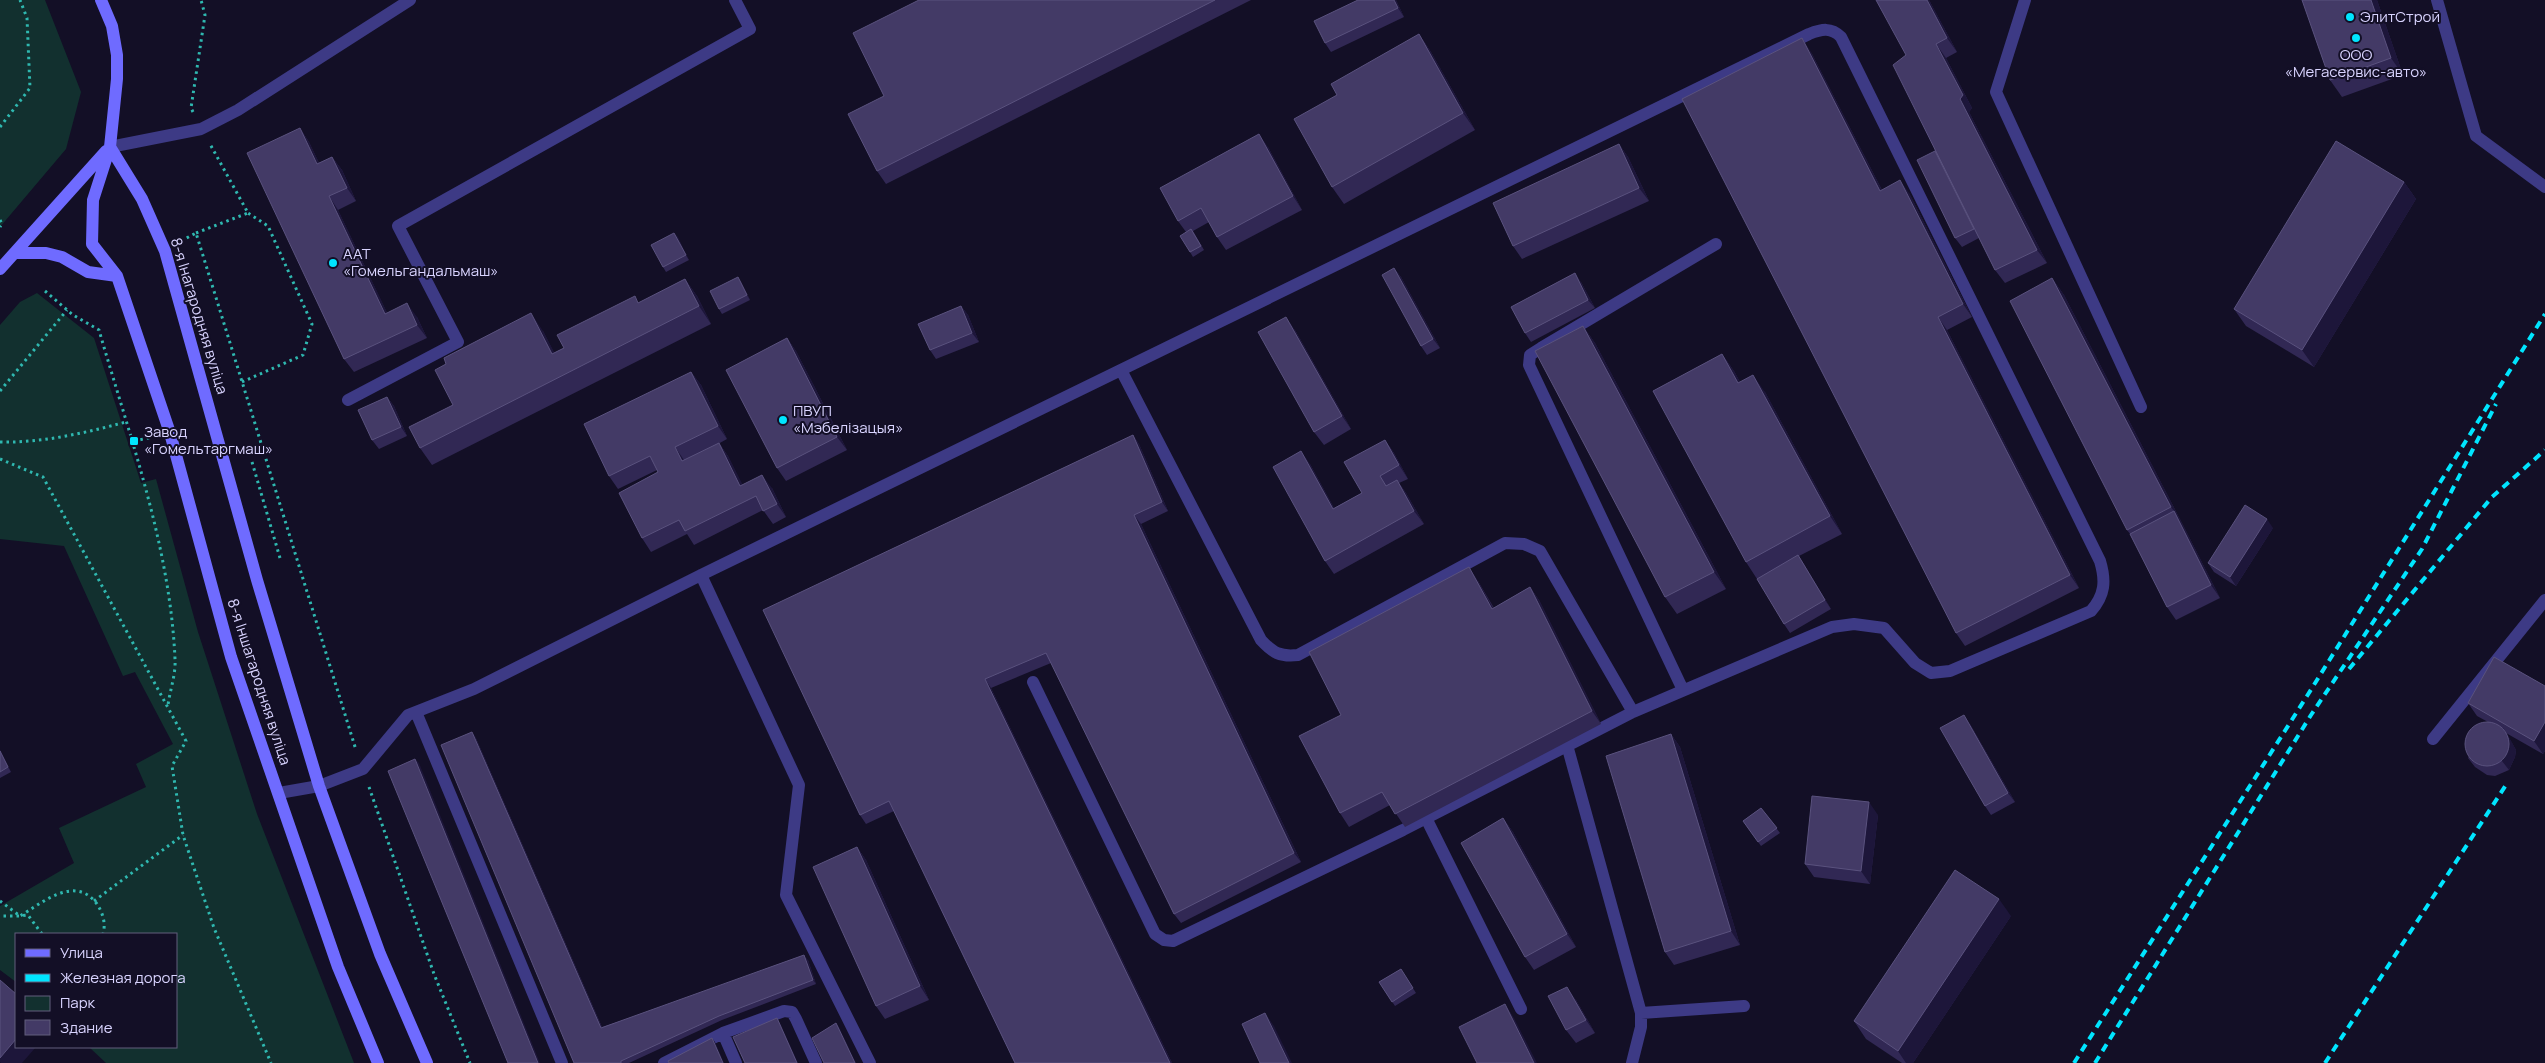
<svg xmlns="http://www.w3.org/2000/svg" width="2545" height="1063" font-family="Manrope,sans-serif">
  <rect width="100%" height="100%" fill="#130f26"/>
  <!-- green -->
  <path fill="#12302f" d="M 0,0 L 45,0 L 81,92 L 66,149 L 0,227 Z
    M 37,293 L 94,338 L 141,483 L 156,479 L 198,632 L 257,814 L 354,1063 L 106,1063 L 89,1047 L 176,1047 L 176,934 L 16,934 L 16,982 L 0,970 L 0,906 L 74,863 L 59,828 L 146,787 L 136,764 L 173,744 L 135,672 L 123,676 L 64,546 L 0,539 L 0,325 L 20,302 Z"/>
  <g fill="none" stroke-linecap="round" stroke-linejoin="round">
    <!-- path -->
    <path stroke="#2fb8b0" stroke-width="3" stroke-dasharray="2.5 4" stroke-linecap="butt" d="M 193,112 L 191,108 L 205,15 L 201,0
      M 0,127 L 30,88 L 27,18 L 20,0
      M 0,220 L 2,224 L 0,227
      M 196,233 L 248,213 L 210,144
      M 181,241 L 196,233 L 356,750
      M 45,291 L 73,315 L 99,330 C 130,438 170,546 175,659 C 176,674 170,690 168,705
      M 242,382 L 303,355 L 312,324 L 268,226 L 248,213
      M 0,391 L 67,310
      M 134,441 L 153,437
      M 0,442 C 42,443 85,433 126,422
      M 0,459 L 43,477 L 186,741 L 172,766 L 183,835 L 214,928 L 271,1063
      M 252,462 L 280,558
      M 369,787 L 434,974 L 470,1063
      M 0,901 L 20,916 L 0,916
      M 94,901 L 183,835
      M 42,934 L 28,915 L 20,916 C 42,903 75,874 97,904 C 103,913 106,924 103,934"/>
    <!-- service -->
    <path stroke="#3d3a85" stroke-width="12" d="M 2025,0 L 1996,92 L 2141,407
      M 2437,0 L 2476,136 L 2545,187
      M 110,147 L 201,129 L 238,110 L 410,0
      M 348,400 L 458,342 L 398,226 L 750,29 L 735,0
      M 701,575 L 799,785 L 786,895 L 870,1063
      M 1033,682 L 1155,934 L 1164,940 L 1173,941 L 1403,830 L 1633,712
      M 1683,690 L 1529,365 L 1530,355 L 1541,348 L 1716,244
      M 416,712 L 562,1063
      M 2433,739 L 2545,600
      M 1567,745 L 1641,1013 L 1641,1027 L 1632,1063
      M 279,793 L 319,786 L 363,769 L 408,715 L 474,689 L 701,575 L 1809,34 C 1822,29 1831,27 1841,37 L 2100,561 C 2106,581 2105,595 2091,611 L 1950,671 L 1931,673 L 1915,663 L 1884,628 L 1854,624 L 1832,627 L 1633,712 L 1540,551 L 1524,544 L 1505,543 L 1298,655 C 1280,657 1273,653 1261,640 L 1121,370
      M 1426,818 L 1521,1009
      M 1641,1013 L 1744,1006
      M 723,1033 L 736,1063
      M 664,1063 L 723,1033 L 784,1011 L 792,1012 L 796,1019 L 816,1063"/>
    <!-- secondary -->
    <path stroke="#6f6bff" stroke-width="12" d="M 101,0 L 112,26 L 117,55 L 117,79 L 110,147 L 93,200 L 92,244 L 117,276 L 170,433 L 231,657 L 338,967 L 378,1063
      M 110,147 L 142,199 L 165,251 L 257,580 L 319,786 L 380,954 L 427,1063
      M 16,253 L 46,253 L 62,257 L 88,272 L 117,276
      M 0,269 L 106,151"/>
    <!-- rail -->
    <path stroke="#00e5ff" stroke-width="4" stroke-dasharray="8 6" stroke-linecap="butt" d="M 2349,669 L 2492,497 L 2545,450
      M 2074,1063 L 2307,696 L 2545,314
      M 2095,1063 L 2311,715 L 2422,549 L 2496,404
      M 2325,1063 L 2506,785"/>
  </g>
  <!-- wall -->
  <path fill="#312854" d="M 919,0 L 1251,0 L 886,184 L 877,171 L 884,96 Z
    M 1396,0 L 1404,17 L 1331,52 L 1325,43 Z
    M 1929,0 L 1957,52 L 1946,58 L 1972,108 L 1969,112 L 2047,263 L 2005,283 L 1995,270 L 1979,238 L 1962,247 L 1955,238 L 1935,151 L 1906,55 Z
    M 2377,0 L 2403,75 L 2342,97 L 2330,80 Z
    M 1419,34 L 1431,52 L 1475,130 L 1344,204 L 1332,187 L 1337,95 Z
    M 1811,52 L 1882,190 L 1909,193 L 1972,317 L 1947,330 L 2079,588 L 1965,646 L 1956,633 Z
    M 300,128 L 309,142 L 319,163 L 332,157 L 342,170 L 356,201 L 338,210 L 387,313 L 417,317 L 427,338 L 354,372 L 344,359 Z
    M 1619,144 L 1628,157 L 1649,201 L 1522,259 L 1513,246 Z
    M 1268,147 L 1302,210 L 1226,250 L 1217,237 L 1209,222 L 1193,231 L 1204,250 L 1193,257 L 1190,252 L 1186,232 L 1178,221 Z
    M 2404,182 L 2416,199 L 2314,367 L 2246,326 L 2234,309 Z
    M 674,233 L 689,260 L 666,272 L 663,267 Z
    M 1394,268 L 1401,277 L 1440,348 L 1427,355 L 1421,346 Z
    M 738,277 L 741,282 L 750,300 L 722,314 L 719,309 Z
    M 2052,278 L 2064,295 L 2183,525 L 2220,598 L 2176,620 L 2167,607 L 2130,534 L 2127,530 Z
    M 685,279 L 697,296 L 711,324 L 432,465 L 420,448 L 453,405 L 446,364 L 543,331 L 554,353 L 564,348 L 639,303 Z
    M 1581,282 L 1595,308 L 1531,342 L 1525,333 Z
    M 961,306 L 968,315 L 979,342 L 936,359 L 930,350 Z
    M 1583,326 L 1595,343 L 1726,589 L 1677,614 L 1665,597 Z
    M 1295,330 L 1351,429 L 1324,445 L 1314,432 Z
    M 787,338 L 796,351 L 847,450 L 786,481 L 777,468 Z
    M 1722,354 L 1734,371 L 1740,382 L 1765,392 L 1842,534 L 1799,556 L 1831,609 L 1790,633 L 1784,624 L 1757,579 L 1746,562 Z
    M 691,372 L 701,385 L 727,439 L 718,444 L 719,443 L 728,456 L 742,485 L 772,488 L 786,517 L 773,524 L 763,510 L 694,545 L 687,534 L 651,552 L 642,538 L 658,472 L 657,470 L 618,489 L 609,476 Z
    M 387,397 L 394,406 L 407,436 L 379,449 L 372,440 Z
    M 1133,435 L 1139,444 L 1168,511 L 1141,524 L 1301,862 L 1181,923 L 1174,914 L 1051,663 L 991,688 L 1172,1063 L 1015,1063 L 894,811 L 866,824 L 860,815 Z
    M 1385,440 L 1394,453 L 1408,479 L 1399,483 L 1406,493 L 1424,524 L 1334,574 L 1325,561 L 1310,464 L 1334,508 L 1362,493 Z
    M 2273,528 L 2236,586 L 2214,572 L 2208,563 Z
    M 1478,581 L 1494,608 L 1530,587 L 1539,600 L 1601,724 L 1405,827 L 1390,805 L 1349,827 L 1340,813 L 1341,715 Z
    M 2545,686 L 2545,751 L 2543,754 L 2506,733 L 2516,750 L 2515,757 L 2509,770 L 2495,776 L 2487,775 L 2475,767 L 2468,758 L 2488,722 L 2477,716 L 2468,703 Z
    M 1970,724 L 2015,802 L 1991,815 L 1985,806 Z
    M 1671,734 L 1680,747 L 1740,945 L 1674,965 L 1665,952 Z
    M 475,736 L 602,1027 L 808,960 L 816,984 L 722,1020 L 629,1063 L 574,1063 Z
    M 0,750 L 11,772 L 0,778 Z
    M 1761,808 L 1780,833 L 1761,846 L 1743,821 Z
    M 1878,815 L 1870,884 L 1814,877 L 1805,864 Z
    M 1503,818 L 1513,832 L 1576,947 L 1534,970 L 1525,957 Z
    M 857,847 L 866,860 L 929,1000 L 885,1019 L 876,1006 Z
    M 2011,916 L 1913,1063 L 1902,1063 L 1866,1039 L 1854,1021 Z
    M 1401,969 L 1416,993 L 1395,1006 L 1379,982 Z
    M 1576,1000 L 1595,1033 L 1576,1043 L 1566,1030 Z"/>
  <!-- shaded-wall -->
  <path fill="#1d163a" d="M 1394,0 L 1396,0 L 1404,17 L 1398,8 Z
    M 1927,0 L 1929,0 L 1957,52 L 1947,38 Z
    M 2371,0 L 2377,0 L 2403,75 L 2391,58 Z
    M 1419,34 L 1431,52 L 1475,130 L 1463,113 Z
    M 1802,38 L 1811,52 L 1889,204 L 1880,191 Z
    M 1936,44 L 1946,58 L 1972,108 L 1969,112 L 2047,263 L 2037,250 L 1960,99 Z
    M 300,128 L 309,142 L 326,178 L 317,164 Z
    M 1259,134 L 1268,147 L 1302,210 L 1293,196 Z
    M 1619,144 L 1628,157 L 1649,201 L 1639,188 Z
    M 332,157 L 342,170 L 356,201 L 347,188 Z
    M 1900,180 L 1909,193 L 1972,317 L 1963,304 Z
    M 2404,182 L 2416,199 L 2314,367 L 2302,350 Z
    M 329,196 L 338,210 L 394,327 L 385,314 Z
    M 674,233 L 678,237 L 689,260 L 686,255 Z
    M 1394,268 L 1401,277 L 1440,348 L 1433,339 Z
    M 1575,273 L 1581,282 L 1595,308 L 1588,300 Z
    M 738,277 L 741,282 L 750,300 L 747,295 Z
    M 2052,278 L 2064,295 L 2183,525 L 2220,598 L 2211,585 L 2174,511 L 2171,507 Z
    M 685,279 L 697,296 L 711,324 L 699,306 Z
    M 407,303 L 417,317 L 427,338 L 417,325 Z
    M 961,306 L 968,315 L 979,342 L 972,333 Z
    M 531,313 L 543,331 L 564,371 L 552,354 Z
    M 1286,317 L 1295,330 L 1351,429 L 1342,416 Z
    M 1938,317 L 1947,330 L 2079,588 L 2070,575 Z
    M 1583,326 L 1595,343 L 1726,589 L 1714,572 Z
    M 787,338 L 796,351 L 847,450 L 837,437 Z
    M 1722,354 L 1734,371 L 1750,400 L 1738,383 Z
    M 691,372 L 701,385 L 727,439 L 718,426 Z
    M 1753,375 L 1765,392 L 1842,534 L 1830,516 Z
    M 387,397 L 394,406 L 407,436 L 401,427 Z
    M 1133,435 L 1139,444 L 1168,511 L 1162,502 Z
    M 1385,440 L 1394,453 L 1408,479 L 1399,465 Z
    M 719,443 L 728,456 L 750,499 L 740,486 Z
    M 675,447 L 684,460 L 682,461 Z
    M 1301,451 L 1310,464 L 1342,522 L 1333,509 Z
    M 762,475 L 772,488 L 786,517 L 777,504 Z
    M 1397,480 L 1406,493 L 1424,524 L 1414,511 Z
    M 1134,515 L 1141,524 L 1301,862 L 1294,853 Z
    M 2267,519 L 2273,528 L 2236,586 L 2230,577 Z
    M 1798,555 L 1804,564 L 1831,609 L 1825,600 Z
    M 1469,567 L 1478,581 L 1501,622 L 1492,609 Z
    M 1530,587 L 1539,600 L 1601,724 L 1592,711 Z
    M 985,679 L 991,688 L 1172,1063 L 1170,1063 Z
    M 1964,715 L 1970,724 L 2015,802 L 2008,793 Z
    M 2545,722 L 2545,751 L 2543,754 L 2534,741 Z
    M 2503,728 L 2509,737 L 2516,750 L 2515,757 L 2509,770 L 2502,761 Z
    M 472,732 L 475,736 L 604,1032 L 601,1028 Z
    M 1671,734 L 1680,747 L 1740,945 L 1731,931 Z
    M 0,750 L 11,772 L 8,767 L 0,751 Z
    M 415,759 L 419,763 L 540,1063 L 538,1063 Z
    M 1869,802 L 1878,815 L 1870,884 L 1861,871 Z
    M 1503,818 L 1513,832 L 1576,947 L 1567,934 Z
    M 857,847 L 866,860 L 929,1000 L 920,986 Z
    M 1999,899 L 2011,916 L 1913,1063 L 1906,1063 L 1898,1051 Z
    M 804,955 L 808,960 L 816,984 L 813,980 Z
    M 1567,987 L 1576,1000 L 1595,1033 L 1586,1020 Z
    M 1505,1004 L 1514,1018 L 1537,1063 L 1534,1063 Z
    M 1265,1013 L 1274,1026 L 1292,1063 L 1289,1063 Z
    M 777,1018 L 780,1023 L 798,1063 L 797,1063 Z
    M 836,1023 L 839,1027 L 856,1063 L 855,1063 Z
    M 712,1038 L 715,1042 L 724,1063 L 723,1063 Z
    M 16,1039 L 16,1047 L 36,1047 L 22,1063 L 1,1063 L 0,1062 L 0,1058 Z"/>
  <!-- building -->
  <path fill="#433a66" stroke="#5a527e" d="M 919,0 L 1215,0 L 877,171 L 848,114 L 884,96 L 853,33 Z
    M 1358,0 L 1394,0 L 1398,8 L 1325,43 L 1314,21 Z
    M 1876,0 L 1927,0 L 1947,38 L 1936,44 L 1963,95 L 1960,99 L 2037,250 L 1995,270 L 1893,65 L 1906,55 Z
    M 2302,0 L 2371,0 L 2391,58 L 2330,80 Z
    M 1419,34 L 1463,113 L 1332,187 L 1294,119 L 1337,95 L 1331,84 Z
    M 1802,38 L 1880,191 L 1900,180 L 1963,304 L 1938,317 L 2070,575 L 1956,633 L 1682,99 Z
    M 300,128 L 317,164 L 332,157 L 347,188 L 329,196 L 385,314 L 407,303 L 417,325 L 344,359 L 247,153 Z
    M 1259,134 L 1293,196 L 1217,237 L 1201,208 L 1178,221 L 1160,188 Z
    M 2336,141 L 2404,182 L 2302,350 L 2234,309 Z
    M 1619,144 L 1639,188 L 1513,246 L 1493,203 Z
    M 1935,151 L 1974,229 L 1955,238 L 1917,160 Z
    M 1191,229 L 1201,246 L 1190,252 L 1180,236 Z
    M 674,233 L 686,255 L 663,267 L 651,245 Z
    M 1394,268 L 1433,339 L 1421,346 L 1382,275 Z
    M 1575,273 L 1588,300 L 1525,333 L 1511,307 Z
    M 738,277 L 747,295 L 719,309 L 710,291 Z
    M 2052,278 L 2171,507 L 2127,530 L 2010,301 Z
    M 685,279 L 699,306 L 420,448 L 409,427 L 453,405 L 435,370 L 446,364 L 444,358 L 531,313 L 552,354 L 564,348 L 557,335 L 635,296 L 638,303 Z
    M 961,306 L 972,333 L 930,350 L 918,324 Z
    M 1286,317 L 1342,416 L 1314,432 L 1258,332 Z
    M 1583,326 L 1714,572 L 1665,597 L 1535,351 Z
    M 787,338 L 837,437 L 777,468 L 726,370 Z
    M 1722,354 L 1738,383 L 1753,375 L 1830,516 L 1746,562 L 1653,391 Z
    M 691,372 L 718,426 L 675,447 L 682,461 L 719,443 L 740,486 L 762,475 L 777,504 L 763,511 L 756,496 L 685,531 L 679,520 L 642,538 L 619,493 L 658,472 L 650,456 L 609,476 L 584,424 Z
    M 387,397 L 401,427 L 372,440 L 358,410 Z
    M 1133,435 L 1162,502 L 1134,515 L 1294,853 L 1174,914 L 1046,653 L 985,679 L 1170,1063 L 1015,1063 L 889,801 L 860,815 L 763,610 Z
    M 1385,440 L 1399,465 L 1380,476 L 1386,486 L 1397,480 L 1414,511 L 1325,561 L 1273,467 L 1301,451 L 1333,509 L 1362,493 L 1344,462 Z
    M 2245,505 L 2267,519 L 2230,577 L 2208,563 Z
    M 2174,511 L 2211,585 L 2167,607 L 2130,534 Z
    M 1798,555 L 1825,600 L 1784,624 L 1757,579 Z
    M 1469,567 L 1492,609 L 1530,587 L 1592,711 L 1395,814 L 1382,792 L 1340,813 L 1299,736 L 1341,715 L 1309,652 Z
    M 2494,657 L 2545,686 L 2545,722 L 2534,741 L 2468,703 Z
    M 1964,715 L 2008,793 L 1985,806 L 1940,728 Z
    M2465 744a22 22 0 1 1 44 0a22 22 0 1 1-44 0Z
    M 472,732 L 601,1028 L 804,955 L 813,980 L 719,1016 L 621,1061 L 621,1063 L 574,1063 L 441,745 Z
    M 1671,734 L 1731,931 L 1665,952 L 1606,756 Z
    M 0,751 L 8,767 L 0,772 Z
    M 415,759 L 538,1063 L 508,1063 L 388,771 Z
    M 1812,796 L 1869,802 L 1861,871 L 1805,864 Z
    M 1761,808 L 1777,828 L 1758,842 L 1743,821 Z
    M 1503,818 L 1567,934 L 1525,957 L 1461,843 Z
    M 857,847 L 920,986 L 876,1006 L 813,867 Z
    M 1955,870 L 1999,899 L 1898,1051 L 1854,1021 Z
    M 1401,969 L 1413,988 L 1392,1002 L 1379,982 Z
    M 0,980 L 16,994 L 16,1039 L 0,1058 Z
    M 1567,987 L 1586,1020 L 1566,1030 L 1548,996 Z
    M 1505,1004 L 1534,1063 L 1477,1063 L 1459,1027 Z
    M 1265,1013 L 1289,1063 L 1260,1063 L 1242,1024 Z
    M 777,1018 L 797,1063 L 745,1063 L 733,1037 Z
    M 836,1023 L 855,1063 L 824,1063 L 812,1038 Z
    M 712,1038 L 723,1063 L 669,1063 L 668,1061 Z"/>
  <!-- markers -->
  <g fill="#00e5ff" stroke="#130f26" stroke-width="2">
    <circle cx="2350" cy="17" r="5"/>
    <circle cx="2356" cy="38" r="5"/>
    <circle cx="333" cy="263" r="5"/>
    <circle cx="783" cy="420" r="5"/>
    <rect x="129" y="436" width="10" height="10" rx="2.5"/>
  </g>
  <g text-anchor="middle" stroke-width="4" stroke-linejoin="round" paint-order="stroke">
    <!-- poi labels -->
    <g font-size="15" fill="#d9d4ff" stroke="#130f26" text-anchor="start">
      <text x="2360" y="22">ЭлитСтрой</text>
      <text x="2356" y="60" text-anchor="middle">ООО<tspan x="2356" dy="17">«Мегасервис-авто»</tspan></text>
      <text x="343" y="259">ААТ<tspan x="343" dy="17">«Гомельгандальмаш»</tspan></text>
      <text x="793" y="416">ПВУП<tspan x="793" dy="17">«Мэбелізацыя»</tspan></text>
      <text x="144" y="437">Завод<tspan x="144" dy="17">«Гомельтаргмаш»</tspan></text>
    </g>
    <!-- street labels -->
    <g font-size="15" fill="#d9d4ff" stroke="#130f26">
      <text transform="translate(199 316) rotate(73)" y="5">8-я Інагародняя вуліца</text>
      <text transform="translate(259 682) rotate(72)" y="5">8-я Іншагародняя вуліца</text>
    </g>
  </g>
  <!-- legend -->
  <rect x="15" y="933" width="162" height="115" fill="#130f26" stroke="#625e7d"/>
  <rect x="25" y="949" width="25" height="8" fill="#6f6bff" stroke="#625e7d"/>
  <text x="60" y="958" font-size="15" fill="#d9d4ff">Улица</text>
  <rect x="25" y="974" width="25" height="8" fill="#00e5ff" stroke="#625e7d"/>
  <text x="60" y="983" font-size="15" fill="#d9d4ff">Железная дорога</text>
  <rect x="25" y="996" width="25" height="15" fill="#12302f" stroke="#625e7d"/>
  <text x="60" y="1008" font-size="15" fill="#d9d4ff">Парк</text>
  <rect x="25" y="1020" width="25" height="15" fill="#433a66" stroke="#625e7d"/>
  <text x="60" y="1033" font-size="15" fill="#d9d4ff">Здание</text>
</svg>
